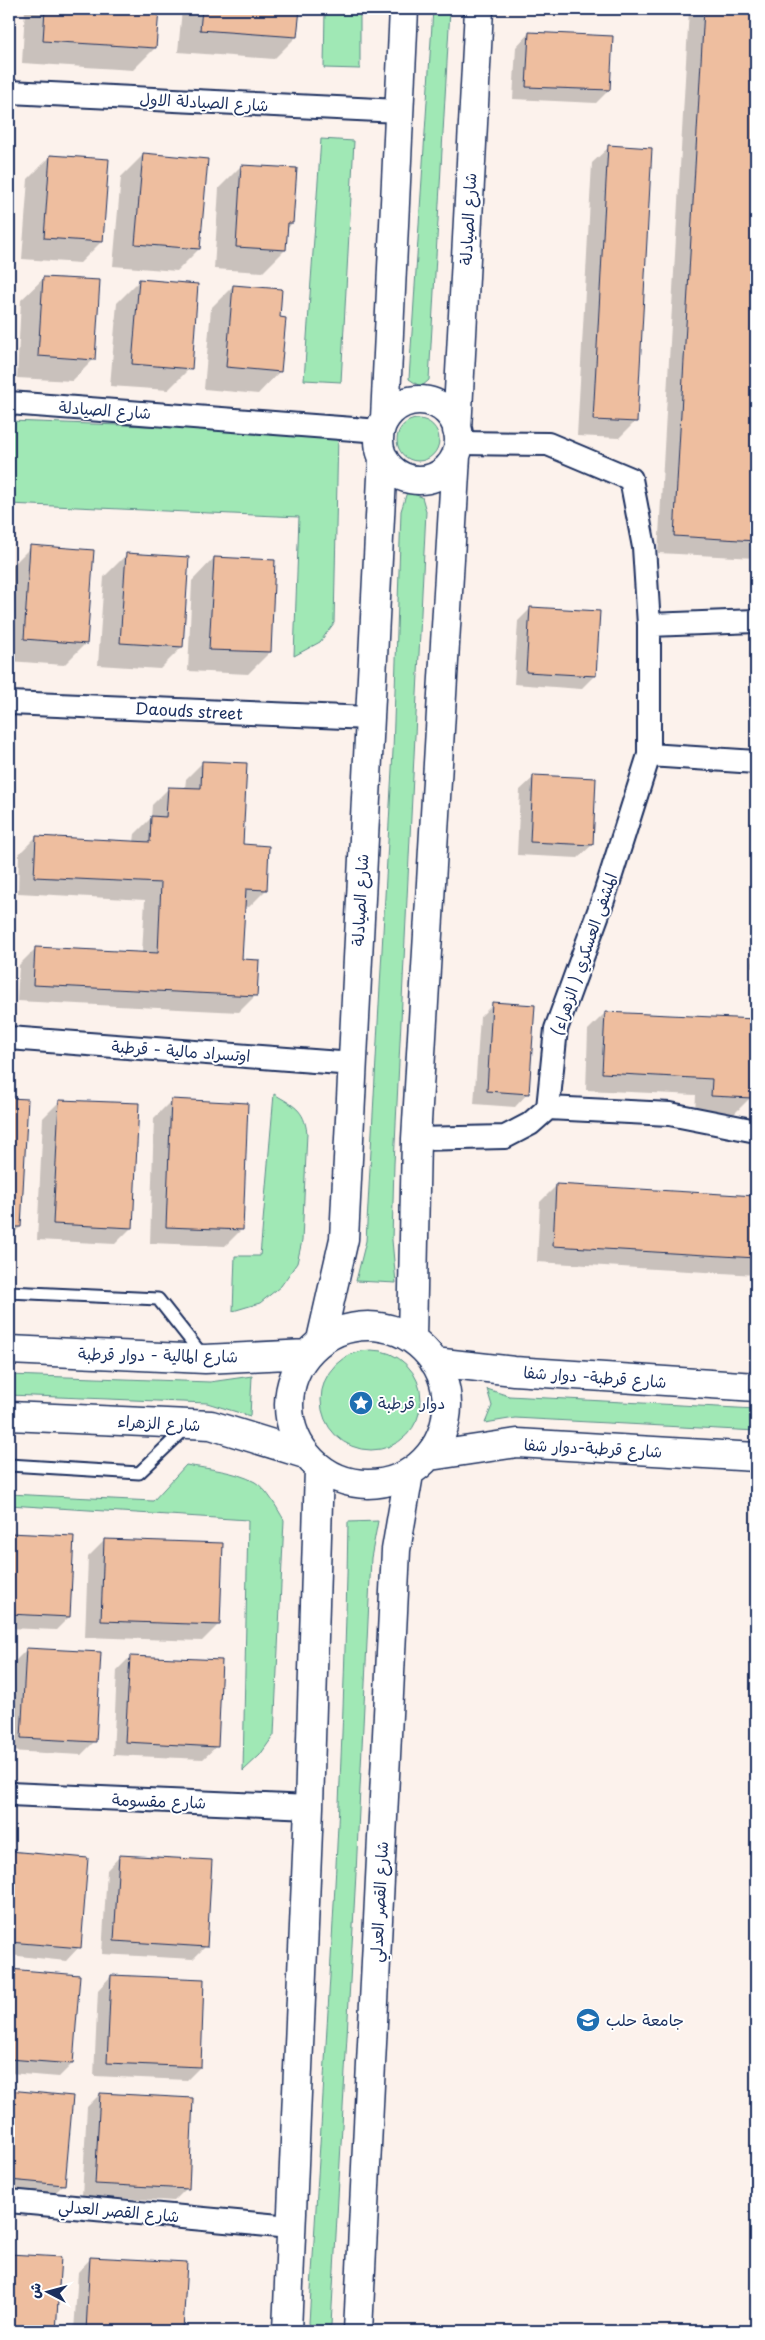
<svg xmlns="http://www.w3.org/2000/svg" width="765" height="2340" font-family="'Playpen Sans','Playpen Sans Arabic',sans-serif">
  <rect width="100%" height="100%" fill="#fcf2ec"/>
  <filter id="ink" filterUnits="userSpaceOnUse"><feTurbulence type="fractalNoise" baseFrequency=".02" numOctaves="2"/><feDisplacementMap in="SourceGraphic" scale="10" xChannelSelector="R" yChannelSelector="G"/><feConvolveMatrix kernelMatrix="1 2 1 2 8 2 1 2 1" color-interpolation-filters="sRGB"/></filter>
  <g filter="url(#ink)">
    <!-- green -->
    <path fill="#a0e8b5" stroke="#5e8c8a" d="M 325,9 L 360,9 L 360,69 L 324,68 Z
      M 433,9 L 450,9 L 429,380 L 421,387 L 409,379 Z
      M 321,139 L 354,141 L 341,382 L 304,380 Z
      M397 440a21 21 0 1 1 42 0a21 21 0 1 1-42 0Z
      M 9,421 L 338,433 L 334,623 L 320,642 L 294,656 L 299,517 L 9,504 Z
      M 407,492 L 422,497 L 426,511 L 394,1164 L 392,1240 L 396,1283 L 356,1281 L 366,1241 L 393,751 L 401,511 Z
      M 274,1094 C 294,1106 304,1109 307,1133 L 302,1241 L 297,1263 L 281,1286 L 260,1303 L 233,1311 L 235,1256 L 260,1256 Z
      M321 1400a50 50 0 1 1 100 0a50 50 0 1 1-100 0Z
      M 9,1375 L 210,1382 L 252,1376 L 250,1416 L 207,1403 L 9,1395 Z
      M 487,1389 L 509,1396 L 756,1409 L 756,1431 L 515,1418 L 485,1423 L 492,1406 Z
      M 186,1465 C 208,1469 235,1471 255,1482 C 267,1489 277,1508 284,1520 L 274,1735 L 260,1755 L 243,1771 L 248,1520 L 9,1505 L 9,1494 L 153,1501 Z
      M 378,1521 L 371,1558 L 356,1873 L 331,2325 L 321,2331 L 312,2330 L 309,2323 C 325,2056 344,1789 348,1522 Z"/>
    <!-- shadow -->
    <path fill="#0003" d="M 25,9 L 158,9 L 155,48 L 133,70 L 22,63 Z
      M 182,9 L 298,9 L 296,37 L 274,59 L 178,52 Z
      M 689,9 L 756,9 L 756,558 L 658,553 Z
      M 529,33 L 609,90 L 596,103 L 513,99 L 516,47 Z
      M 609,147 L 636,421 L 619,438 L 577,436 L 592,163 Z
      M 143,155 L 199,249 L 177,271 L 113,266 L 121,177 Z
      M 50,157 L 102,241 L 80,263 L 22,259 L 28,179 Z
      M 241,166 L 292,223 L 287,229 L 285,250 L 263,272 L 214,269 L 219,188 Z
      M 44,278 L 94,359 L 72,381 L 17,378 L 21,300 Z
      M 139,281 L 190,368 L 168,390 L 110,386 L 117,303 Z
      M 233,286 L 278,319 L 280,371 L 258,394 L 204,389 L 211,308 Z
      M 31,547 L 86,643 L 64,665 L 9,661 L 9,569 Z
      M 126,555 L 182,647 L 160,669 L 98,665 L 104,577 Z
      M 214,558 L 270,652 L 248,674 L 188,671 L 192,581 Z
      M 531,608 L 594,676 L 581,689 L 514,684 L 518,621 Z
      M 203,762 L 242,845 L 266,890 L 249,907 L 244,906 L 241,960 L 255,996 L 239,1012 L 17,1001 L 19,965 L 36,948 L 142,953 L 145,900 L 18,893 L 19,854 L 36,837 L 134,842 L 135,834 L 151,818 L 152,805 L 169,788 L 185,789 L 186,779 Z
      M 534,777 L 592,845 L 578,858 L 517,855 L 520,790 Z
      M 756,889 L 756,967 L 751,967 Z
      M 493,1004 L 528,1093 L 515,1107 L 474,1104 L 480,1017 Z
      M 605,1013 L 756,1021 L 756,1098 L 750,1098 L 734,1114 L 695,1113 L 696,1095 L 586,1090 L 588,1030 Z
      M 9,1099 L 27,1100 L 20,1227 L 9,1238 Z
      M 60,1101 L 132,1227 L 115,1244 L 37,1240 L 43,1118 Z
      M 171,1101 L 242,1229 L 225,1246 L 150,1243 L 154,1118 Z
      M 557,1185 L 756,1197 L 756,1275 L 537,1262 L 540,1202 Z
      M 9,1534 L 73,1537 L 69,1617 L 56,1630 L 9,1628 Z
      M 105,1540 L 219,1624 L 202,1641 L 85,1637 L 88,1557 Z
      M 27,1649 L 94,1742 L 81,1755 L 9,1751 L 14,1662 Z
      M 130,1657 L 217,1746 L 203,1759 L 113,1755 L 117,1670 Z
      M 9,1853 L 87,1859 L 79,1947 L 66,1961 L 9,1955 Z
      M 120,1856 L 206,1946 L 193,1959 L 102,1954 L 107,1870 Z
      M 9,1971 L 78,1976 L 72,2064 L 59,2077 L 9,2073 Z
      M 111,1976 L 200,2067 L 187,2080 L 94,2076 L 98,1990 Z
      M 9,2091 L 71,2097 L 63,2185 L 50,2198 L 9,2194 Z
      M 100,2094 L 187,2188 L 174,2201 L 82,2196 L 87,2107 Z
      M 9,2255 L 60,2258 L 55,2331 L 9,2331 Z
      M 91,2258 L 185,2263 L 182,2331 L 74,2331 L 78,2272 Z"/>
    <!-- building -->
    <path fill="#eebe9f" stroke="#1b2f5e" d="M 45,9 L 159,9 L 156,48 L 43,41 Z
      M 202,9 L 300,9 L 297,37 L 200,30 Z
      M 704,9 L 756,9 L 756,541 L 674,536 Z
      M 529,32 L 613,36 L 610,90 L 526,87 Z
      M 608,145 L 652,148 L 637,422 L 593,420 Z
      M 9,149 L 12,149 L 10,200 L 9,200 Z
      M 143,153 L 208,159 L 200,249 L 135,244 Z
      M 50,155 L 109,159 L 103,242 L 44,238 Z
      M 241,165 L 297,168 L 293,223 L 288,223 L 286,250 L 236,247 Z
      M 43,277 L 100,280 L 95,360 L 38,356 Z
      M 139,279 L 198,284 L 192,369 L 132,364 Z
      M 233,285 L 282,289 L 280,317 L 286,318 L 281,372 L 226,367 Z
      M 30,545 L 94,550 L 87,644 L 24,639 Z
      M 126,553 L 189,557 L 183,647 L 120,643 Z
      M 214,557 L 275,560 L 271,652 L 209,650 Z
      M 530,607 L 600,611 L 596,676 L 526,672 Z
      M 202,761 L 247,763 L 243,844 L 269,846 L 267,890 L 246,889 L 242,959 L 259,960 L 257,996 L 33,985 L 35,947 L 158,953 L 161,883 L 34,877 L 36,836 L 150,842 L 151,816 L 166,817 L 168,787 L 201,788 Z
      M 533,775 L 596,778 L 593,845 L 530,842 Z
      M 492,1002 L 535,1005 L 529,1094 L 487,1091 Z
      M 605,1012 L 756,1019 L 756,1081 L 752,1081 L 752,1098 L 711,1096 L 712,1079 L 602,1073 Z
      M 9,1098 L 28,1099 L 21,1227 L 9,1227 Z
      M 171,1099 L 248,1103 L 243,1230 L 166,1227 Z
      M 59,1100 L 139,1103 L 133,1228 L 53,1224 Z
      M 556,1184 L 756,1196 L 756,1258 L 553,1246 Z
      M 9,1533 L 74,1536 L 70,1617 L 9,1614 Z
      M 104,1539 L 223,1543 L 220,1625 L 101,1621 Z
      M 26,1648 L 101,1652 L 96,1742 L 21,1738 Z
      M 130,1656 L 222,1660 L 218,1747 L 125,1742 Z
      M 9,1851 L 88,1858 L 81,1948 L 9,1942 Z
      M 119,1855 L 212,1860 L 207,1947 L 114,1941 Z
      M 9,1969 L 80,1975 L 73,2064 L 9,2059 Z
      M 111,1975 L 204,1979 L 201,2067 L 107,2063 Z
      M 9,2090 L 73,2096 L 65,2185 L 9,2180 Z
      M 100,2093 L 193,2098 L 189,2189 L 95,2184 Z
      M 9,2254 L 61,2257 L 56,2331 L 9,2331 Z
      M 90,2257 L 187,2262 L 183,2331 L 86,2331 Z"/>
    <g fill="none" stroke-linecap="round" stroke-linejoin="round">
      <!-- lane casing -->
      <g stroke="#1b2f5e" stroke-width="15">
        <path id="lane" d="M 9,1292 L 158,1299 L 203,1356
          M 9,1465 L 139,1473 L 187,1427"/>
      </g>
      <!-- street casing -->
      <g stroke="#1b2f5e" stroke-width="26">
        <path id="street" d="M 9,92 L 399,111
          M 9,403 L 380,431
          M 459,443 L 548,444 L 631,479 L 644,547 L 649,625
          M 9,703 L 369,718
          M 649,755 L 756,762
          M 9,1038 L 353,1064
          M 548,1108 L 670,1114 L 756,1131
          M 416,1139 L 505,1137 L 530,1124 L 548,1108 L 556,1029 L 603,900 L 649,755 L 649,625 L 756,621
          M 9,1794 L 309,1807
          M 9,2201 L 290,2227"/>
      </g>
      <!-- secondary casing -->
      <g stroke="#1b2f5e" stroke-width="31">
        <path id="secondary" d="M379 440a40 40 0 1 1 80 0a40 40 0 1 1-80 0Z
          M 385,419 L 404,9
          M 457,430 L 479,9
          M289 1405a79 79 0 1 1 158 0a79 79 0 1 1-158 0Z
          M 412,1339 L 416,1139 L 456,456
          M 321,1340 L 344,1239 L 383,457
          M 9,1350 L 205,1359 L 307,1354
          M 434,1362 L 514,1371 L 756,1387
          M 9,1416 L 211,1425 L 305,1454
          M 430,1456 L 517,1443 L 756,1457
          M 287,2331 L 309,1807 L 319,1468
          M 358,2331 L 396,1550 L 409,1474"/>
      </g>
      <!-- lane -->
      <use href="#lane" stroke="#fff" stroke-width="11"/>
      <!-- street -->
      <use href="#street" stroke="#fff" stroke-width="22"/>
      <!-- secondary -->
      <use href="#secondary" stroke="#fff" stroke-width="28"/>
    </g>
  </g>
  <!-- icons -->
  <defs>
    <g id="sight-disc" transform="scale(1.25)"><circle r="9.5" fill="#1f6fb2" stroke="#fff"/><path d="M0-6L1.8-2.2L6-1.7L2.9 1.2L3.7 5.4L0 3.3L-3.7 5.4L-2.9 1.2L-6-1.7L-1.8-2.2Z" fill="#fff"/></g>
    <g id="university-disc" transform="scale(1.25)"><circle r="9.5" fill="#1f6fb2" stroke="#fff"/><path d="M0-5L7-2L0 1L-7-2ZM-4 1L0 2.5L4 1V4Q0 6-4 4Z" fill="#fff"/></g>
  </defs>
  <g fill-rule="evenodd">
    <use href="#sight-disc" x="361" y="1403"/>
    <use href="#university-disc" x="588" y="2020"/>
  </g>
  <g text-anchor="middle" stroke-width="4" stroke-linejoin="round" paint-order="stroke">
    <!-- street labels -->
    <g font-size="16" fill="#1b2f5e" stroke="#fff">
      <text transform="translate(204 102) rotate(3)" y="6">شارع الصيادلة الاول</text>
      <text transform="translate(468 219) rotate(-87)" y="6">شارع الصيادلة</text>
      <text transform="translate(105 410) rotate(4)" y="6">شارع الصيادلة</text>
      <text transform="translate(189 711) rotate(3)" y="6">Daouds street</text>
      <text transform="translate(360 900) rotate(-87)" y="6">شارع الصيادلة</text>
      <text transform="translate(584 954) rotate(-71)" y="6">المشفى العسكري ( الزهراء)</text>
      <text transform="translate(181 1051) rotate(4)" y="6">اوتسراد مالية - قرطبة</text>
      <text transform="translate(158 1355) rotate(1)" y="6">شارع المالية - دوار قرطبة</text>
      <text transform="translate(595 1377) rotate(4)" y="6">شارع قرطبة- دوار شفا</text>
      <text transform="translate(159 1423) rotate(3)" y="6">شارع الزهراء</text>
      <text transform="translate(593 1448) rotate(3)" y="6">شارع قرطبة-دوار شفا</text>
      <text transform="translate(159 1801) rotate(2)" y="6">شارع مقسومة</text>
      <text transform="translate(379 1902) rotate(-87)" y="6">شارع القصر العدلي</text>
      <text transform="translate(119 2211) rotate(5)" y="6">شارع القصر العدلي</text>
    </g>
    <!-- poi labels -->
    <g font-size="16" fill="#1b2f5e" stroke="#fff" text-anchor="start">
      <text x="378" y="1409">دوار قرطبة</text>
      <text x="606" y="2026">جامعة حلب</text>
    </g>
  </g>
  <!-- margin -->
  <rect width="765" height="2340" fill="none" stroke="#fff" stroke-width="30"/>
  <rect x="15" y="15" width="735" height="2310" fill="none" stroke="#1b2f5e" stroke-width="2" filter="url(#ink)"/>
  <!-- north arrow -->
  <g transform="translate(48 2292) rotate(276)" stroke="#ffffff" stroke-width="4" paint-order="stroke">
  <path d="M0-4L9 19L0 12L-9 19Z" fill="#1b2f5e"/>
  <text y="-8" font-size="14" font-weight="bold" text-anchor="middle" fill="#1b2f5e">ش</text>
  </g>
</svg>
